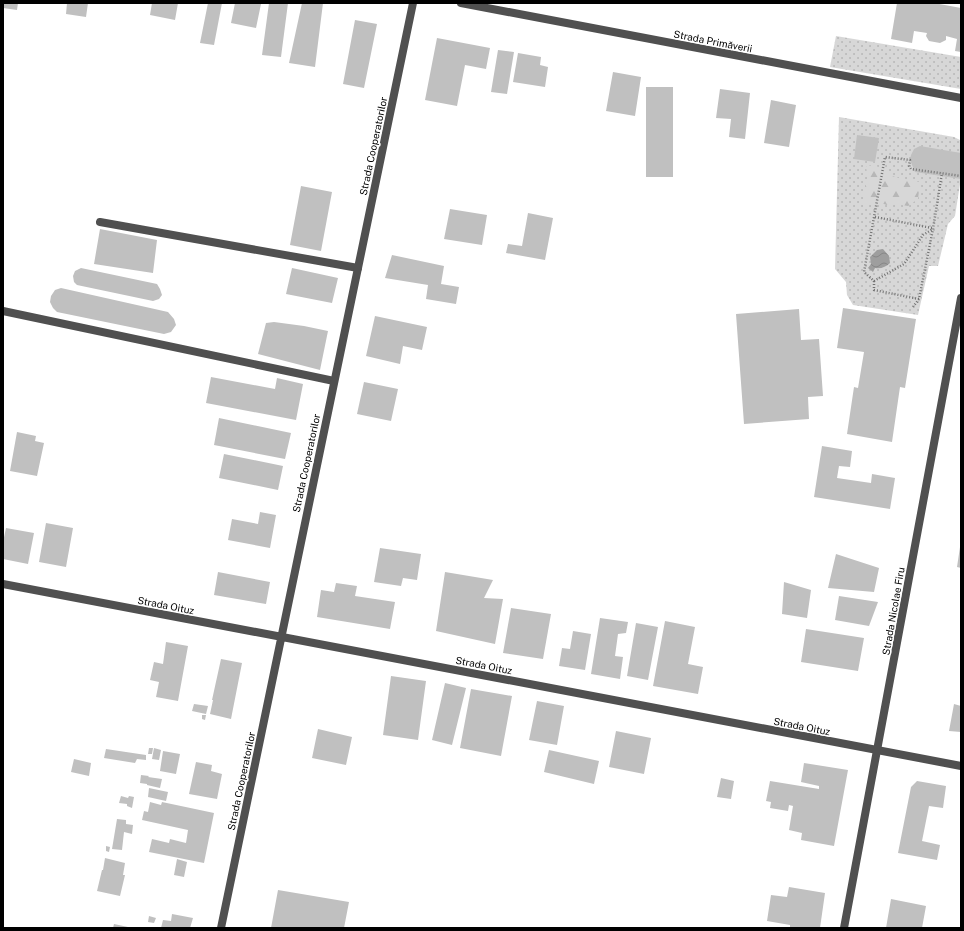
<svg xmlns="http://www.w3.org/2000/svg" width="964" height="931" font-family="'Public Sans',sans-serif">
  <defs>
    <pattern id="grass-dots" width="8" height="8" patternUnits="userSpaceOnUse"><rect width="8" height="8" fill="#d7d7d7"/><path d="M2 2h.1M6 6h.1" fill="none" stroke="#b7b7b7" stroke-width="1.8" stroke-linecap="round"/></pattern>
    <pattern id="forest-firs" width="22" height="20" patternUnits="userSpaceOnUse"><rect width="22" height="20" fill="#d7d7d7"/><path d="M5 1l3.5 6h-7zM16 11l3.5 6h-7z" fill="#b7b7b7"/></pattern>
    <pattern id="water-waves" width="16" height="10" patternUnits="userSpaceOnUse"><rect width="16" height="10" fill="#9e9e9e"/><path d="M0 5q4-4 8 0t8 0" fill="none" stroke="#868686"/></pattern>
  </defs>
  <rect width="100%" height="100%" fill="#fff"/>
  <!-- grass -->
  <path fill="url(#grass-dots)" d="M 836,36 L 961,57 L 961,89 L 830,67 Z
    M 839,117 L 954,137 L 960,140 L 961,142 L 961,178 L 955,216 L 948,224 L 938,266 L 929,266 L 918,315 L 853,305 L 847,295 L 846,282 L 835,269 Z"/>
  <!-- forest -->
  <path fill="url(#forest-firs)" d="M 866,165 L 886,168 L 892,176 L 905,180 L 920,182 L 918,199 L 908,206 L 896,204 L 887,205 L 881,203 L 865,203 L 863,196 L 868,178 L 867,175 Z"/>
  <!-- water -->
  <path fill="url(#water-waves)" d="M 883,249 L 889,256 L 890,263 C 886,267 881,269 875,268 L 873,272 L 868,268 L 871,264 L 870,257 L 877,250 Z"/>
  <!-- building -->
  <path fill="#c0c0c0" d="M 3,3 L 18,3 L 17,10 L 3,8 Z
    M 67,3 L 88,3 L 86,17 L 66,14 Z
    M 152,3 L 178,3 L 175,20 L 150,15 Z
    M 208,3 L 222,3 L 214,45 L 200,43 Z
    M 235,3 L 261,4 L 256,28 L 231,23 Z
    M 269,3 L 288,3 L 281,57 L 262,55 Z
    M 302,3 L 323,3 L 315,67 L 289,63 Z
    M 897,3 L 934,3 L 961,8 L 961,52 L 955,51 L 957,39 L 946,36 L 946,40 L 940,43 L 929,41 L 926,36 L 927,33 L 914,31 L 912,43 L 891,39 Z
    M 355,20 L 377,24 L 364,88 L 343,84 Z
    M 437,38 L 490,48 L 486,69 L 465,65 L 457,106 L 425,100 Z
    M 498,50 L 514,52 L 507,94 L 491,92 Z
    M 518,53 L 541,57 L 540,65 L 548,67 L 545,87 L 513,82 Z
    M 613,72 L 641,77 L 635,116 L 606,111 Z
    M 646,87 L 673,87 L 673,177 L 646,177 Z
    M 720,89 L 750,93 L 745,139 L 729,137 L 731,119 L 716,118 Z
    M 771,100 L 796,105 L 789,147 L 764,143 Z
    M 857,135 L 879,138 L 875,162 L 854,159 Z
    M 920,146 L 961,153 L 961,179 L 915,172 L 910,160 L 911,155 L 914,149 Z
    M 301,186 L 332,192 L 321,251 L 290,245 Z
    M 450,209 L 487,215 L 482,245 L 444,239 Z
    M 528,213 L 553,218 L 545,260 L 506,253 L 508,244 L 522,246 Z
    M 100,229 L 157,240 L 153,273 L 94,264 Z
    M 392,255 L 444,266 L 441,284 L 459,287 L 456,304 L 426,299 L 428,285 L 385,278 Z
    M 81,268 L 157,284 L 160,289 L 162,295 L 159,299 L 153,301 L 77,285 L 74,282 L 73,276 L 75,271 Z
    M 292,268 L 338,278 L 332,303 L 286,294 Z
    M 61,288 L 168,312 L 174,319 L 176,325 L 171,332 L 164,334 L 57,312 L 53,308 L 50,302 L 51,296 L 55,290 Z
    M 843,308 L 916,319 L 905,388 L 900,387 L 892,442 L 847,434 L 854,387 L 858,388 L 864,352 L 837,348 Z
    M 799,309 L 801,340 L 819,339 L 823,396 L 808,397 L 809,419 L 744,424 L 736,314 Z
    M 375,316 L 427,327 L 422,350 L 403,346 L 400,364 L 366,356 Z
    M 274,322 L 304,326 L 328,331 L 320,370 L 258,354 L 266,323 Z
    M 211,377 L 275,389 L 277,378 L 303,384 L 296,420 L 206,403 Z
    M 364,382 L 398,389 L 391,421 L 357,414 Z
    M 219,418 L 291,433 L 285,459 L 214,445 Z
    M 17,432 L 36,436 L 35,441 L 44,443 L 37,476 L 10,471 Z
    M 822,446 L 852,451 L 850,467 L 839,466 L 837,478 L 871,483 L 872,474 L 895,478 L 890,509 L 814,497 Z
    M 224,454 L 283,466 L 278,490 L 219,478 Z
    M 260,512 L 276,515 L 270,548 L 228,540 L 232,519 L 258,524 Z
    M 46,523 L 73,528 L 66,567 L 39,562 Z
    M 6,528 L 34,533 L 28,564 L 3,559 L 3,542 Z
    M 960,547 L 961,547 L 961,568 L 957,567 Z
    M 380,548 L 421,554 L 417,580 L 403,578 L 401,586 L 374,582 Z
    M 836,554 L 879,568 L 874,592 L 828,588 Z
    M 218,572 L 270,582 L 266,604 L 214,595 Z
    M 445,572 L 493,580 L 484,598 L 503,599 L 495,644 L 436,631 Z
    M 784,582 L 811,590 L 807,618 L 782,614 Z
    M 336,583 L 357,586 L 355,596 L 395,602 L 390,629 L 317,617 L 321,590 L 334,592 Z
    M 839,596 L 878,602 L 869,626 L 835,620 Z
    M 511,608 L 551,614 L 543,659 L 503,653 Z
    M 600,618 L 628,622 L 626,633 L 618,634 L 615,656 L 623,657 L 620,679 L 591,674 Z
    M 665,621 L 695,627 L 688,664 L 703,667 L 698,694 L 653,686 Z
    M 636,623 L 658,627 L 648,680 L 627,676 Z
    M 806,629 L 864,638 L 858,671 L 801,662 Z
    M 573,631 L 591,634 L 585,670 L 559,666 L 562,648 L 570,649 Z
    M 166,642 L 188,646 L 178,701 L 156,697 L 159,682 L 150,680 L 154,662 L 163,664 Z
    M 221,659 L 242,663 L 231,719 L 210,714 L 213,700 L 212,700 Z
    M 391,676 L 426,681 L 418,740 L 383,735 Z
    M 445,683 L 466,688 L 452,745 L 432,740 Z
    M 471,689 L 512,696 L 501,756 L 460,748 Z
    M 537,701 L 564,706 L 557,745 L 529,740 Z
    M 194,704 L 208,706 L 206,714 L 192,711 Z
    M 954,704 L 961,706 L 961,732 L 949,731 Z
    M 202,715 L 206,715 L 205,720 L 202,719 Z
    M 318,729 L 352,737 L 346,765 L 312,758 Z
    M 616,731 L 651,738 L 644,774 L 609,767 Z
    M 149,748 L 153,748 L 152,754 L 148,754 Z
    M 154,748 L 161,750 L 159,760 L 152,759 Z
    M 106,749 L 146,755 L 146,760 L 137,759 L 135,763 L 104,758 Z
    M 549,750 L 599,761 L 594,784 L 544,772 Z
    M 163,751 L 180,754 L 176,774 L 160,771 Z
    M 74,759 L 91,763 L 89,776 L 71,772 Z
    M 196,762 L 212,765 L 211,771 L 222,774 L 217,799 L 189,794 Z
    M 804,763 L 848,770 L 834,846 L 801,840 L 802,833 L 789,830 L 793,806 L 789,805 L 788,811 L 770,808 L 771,802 L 766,801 L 770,781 L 819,789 L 819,786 L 801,782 Z
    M 141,775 L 149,776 L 148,777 L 162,779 L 160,788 L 147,785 L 147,784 L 140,783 Z
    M 721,778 L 734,781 L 731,799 L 717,797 Z
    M 917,781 L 946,786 L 943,808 L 929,806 L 922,841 L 940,845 L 937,860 L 898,853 L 911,787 Z
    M 149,788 L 168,792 L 166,801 L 148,797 Z
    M 121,796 L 128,798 L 129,796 L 134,797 L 132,808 L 127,806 L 127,804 L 119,803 Z
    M 150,802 L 161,805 L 162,802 L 214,813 L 204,863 L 149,852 L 152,839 L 169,843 L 170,839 L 186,843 L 188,830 L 142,820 L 144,811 L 148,812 Z
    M 117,819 L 126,820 L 126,824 L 133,825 L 132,834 L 124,832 L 122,850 L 112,849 Z
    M 106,846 L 110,847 L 109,852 L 106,851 Z
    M 105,858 L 125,863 L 123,875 L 125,875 L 120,896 L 97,891 L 102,870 L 103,870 Z
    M 177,859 L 187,862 L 184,877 L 174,875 Z
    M 789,887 L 825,893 L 820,928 L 790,928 L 790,925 L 767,921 L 771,895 L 787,897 Z
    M 278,890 L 349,902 L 344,928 L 271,928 Z
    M 891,899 L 926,906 L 922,928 L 886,928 Z
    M 172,914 L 193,918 L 190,928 L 161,928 L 163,920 L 171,921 Z
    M 149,916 L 156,918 L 154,923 L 148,922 Z
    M 114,924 L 128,927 L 128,928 L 113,928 Z"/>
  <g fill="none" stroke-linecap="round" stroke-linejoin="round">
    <!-- path -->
    <path stroke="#727272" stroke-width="2.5" stroke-dasharray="1 2" stroke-linecap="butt" d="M 875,217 L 932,228
      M 874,281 L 904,264 L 923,235 L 933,229
      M 919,299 L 874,290 L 874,281 L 864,272 L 885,157 L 910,160 L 909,166 L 911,169 L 961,176
      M 913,307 L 919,299 L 933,229 L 942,173"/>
    <!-- service -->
    <path stroke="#505050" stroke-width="8" d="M 100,222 L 358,268
      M 3,311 L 334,381"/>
    <!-- minor -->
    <path stroke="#505050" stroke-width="8" d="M 3,584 L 961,766
      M 221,928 L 413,3"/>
    <!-- tertiary -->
    <path stroke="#505050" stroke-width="8" d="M 461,3 L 961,98
      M 844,928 L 961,298"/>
  </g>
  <g text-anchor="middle" stroke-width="3" stroke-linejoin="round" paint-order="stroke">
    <!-- street labels -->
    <g font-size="10" fill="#000" stroke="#fff">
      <text transform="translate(713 41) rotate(11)" y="4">Strada Primăverii</text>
      <text transform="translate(373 146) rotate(-78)" y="4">Strada Cooperatorilor</text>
      <text transform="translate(306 463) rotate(-78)" y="4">Strada Cooperatorilor</text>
      <text transform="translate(166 605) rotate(11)" y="4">Strada Oituz</text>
      <text transform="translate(893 611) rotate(-80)" y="4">Strada Nicolae Firu</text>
      <text transform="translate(484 665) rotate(11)" y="4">Strada Oituz</text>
      <text transform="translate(802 726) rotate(11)" y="4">Strada Oituz</text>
      <text transform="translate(241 781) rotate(-78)" y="4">Strada Cooperatorilor</text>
    </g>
  </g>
  <!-- border -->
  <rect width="964" height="931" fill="none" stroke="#000000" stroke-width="8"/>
</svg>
